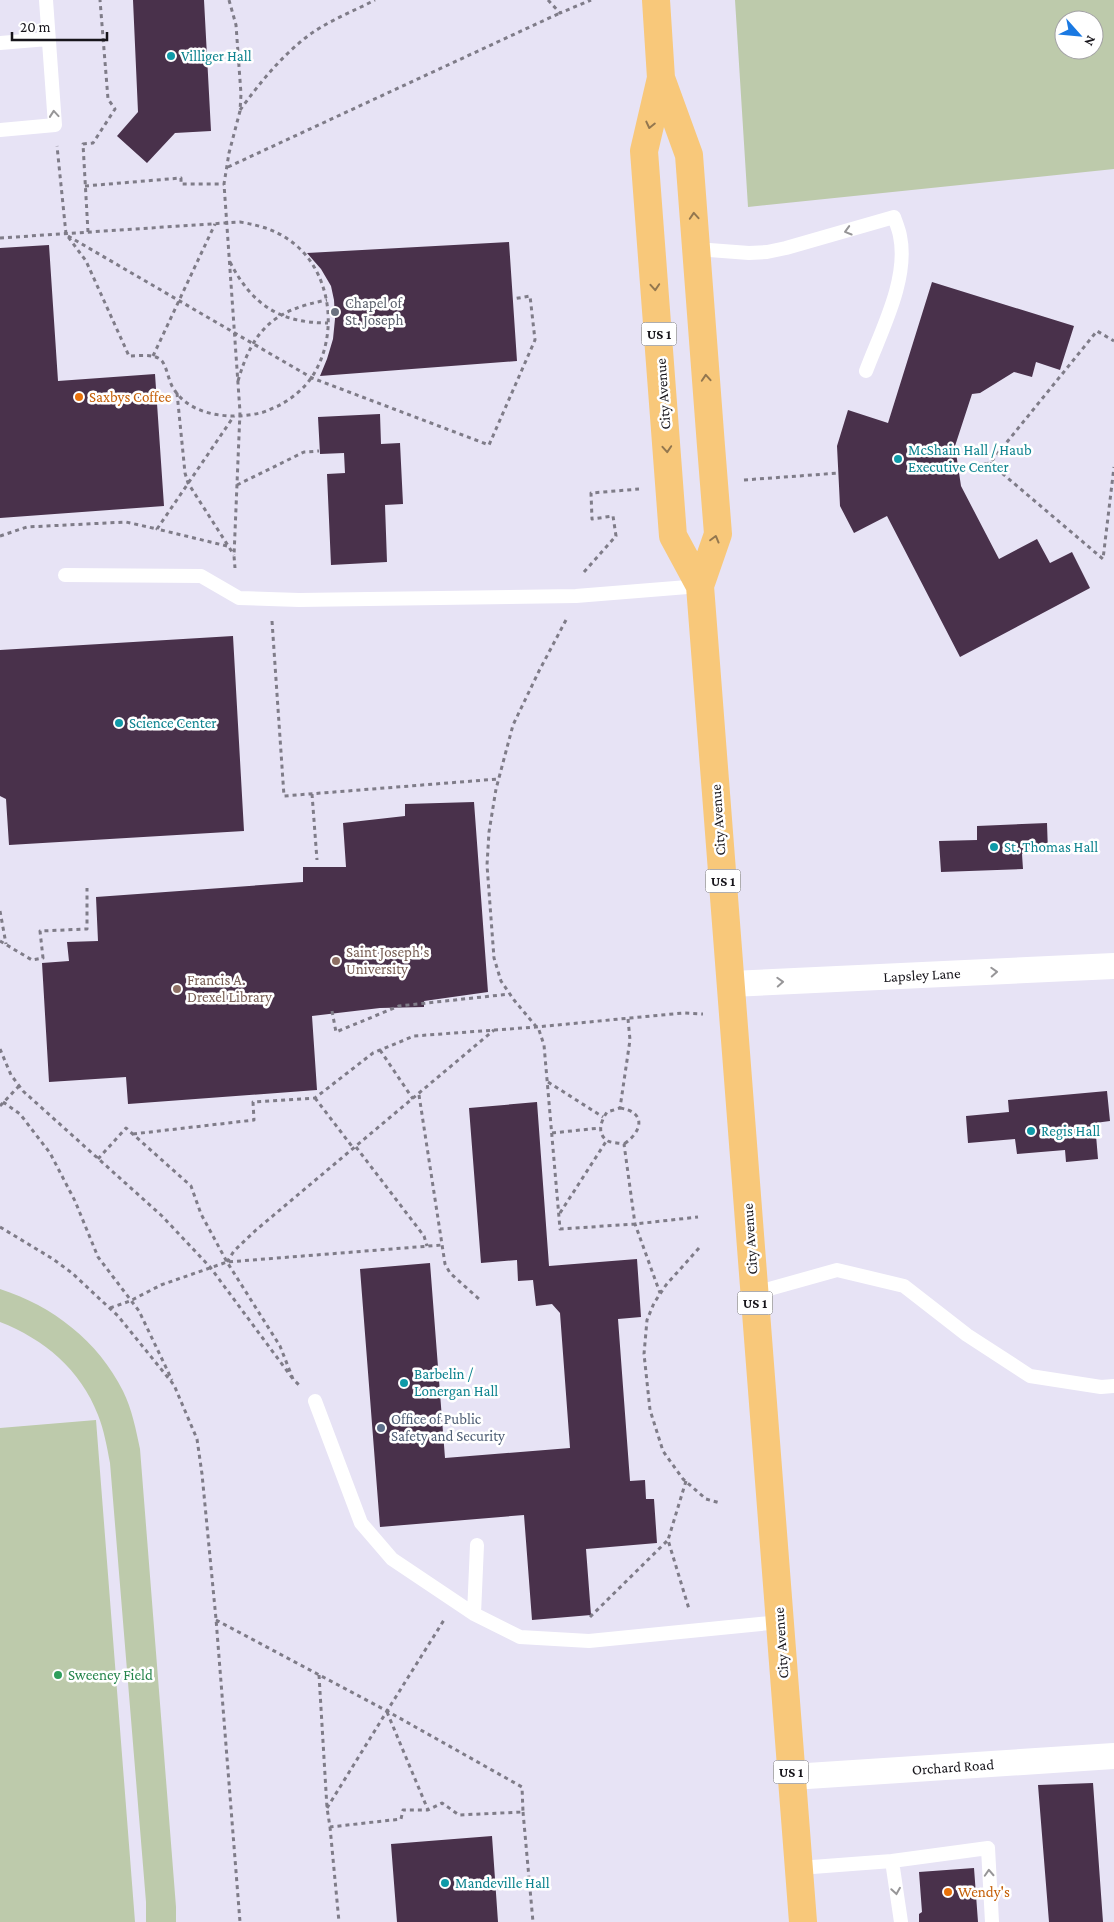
<svg xmlns="http://www.w3.org/2000/svg" width="1114" height="1922" font-family="'Crimson Pro',serif">
  <rect width="100%" height="100%" fill="#e7e3f5"/>
  <!-- green -->
  <path fill="#bdcaab" fill-rule="evenodd" d="M 735,0 L 1114,0 L 1114,169 L 748,207 ZM 1064,20 L 1094,20 L 1094,50 L 1064,50 Z
    M 0,1289 C 53,1306 98,1341 123,1391 C 132,1409 136,1430 140,1449 L 176,1907 L 176,1922 L 146,1922 L 146,1902 L 110,1463 C 107,1447 104,1430 98,1415 C 81,1370 44,1339 0,1322 Z
    M 96,1420 L 135,1922 L 0,1922 L 0,1428 Z"/>
  <!-- building -->
  <path fill="#49314b" d="M 133,0 L 204,0 L 211,131 L 175,133 L 147,163 L 117,136 L 138,112 Z
    M 509,242 L 517,361 L 320,376 L 327,359 L 333,339 L 335,319 L 334,300 L 331,286 L 321,269 L 307,253 Z
    M 49,245 L 58,381 L 155,374 L 164,506 L 0,518 L 0,248 Z
    M 932,282 L 1074,326 L 1060,370 L 1036,362 L 1032,377 L 1014,372 L 980,393 L 972,394 L 955,446 L 961,486 L 999,559 L 1037,539 L 1050,563 L 1072,552 L 1090,588 L 960,657 L 887,516 L 854,533 L 840,506 L 837,446 L 848,410 L 888,423 Z
    M 380,414 L 381,444 L 400,443 L 403,504 L 385,505 L 387,562 L 331,565 L 327,474 L 345,473 L 344,453 L 320,454 L 318,417 Z
    M 233,636 L 244,831 L 9,845 L 6,799 L 0,796 L 0,650 Z
    M 474,802 L 488,992 L 424,1001 L 424,1007 L 380,1008 L 312,1016 L 317,1090 L 128,1104 L 126,1077 L 49,1082 L 42,963 L 69,961 L 67,942 L 98,941 L 96,897 L 303,882 L 303,867 L 346,867 L 343,823 L 405,816 L 405,804 Z
    M 1047,823 L 1048,853 L 1022,854 L 1023,869 L 941,872 L 939,841 L 977,840 L 977,826 Z
    M 1107,1091 L 1110,1121 L 1095,1123 L 1098,1159 L 1066,1162 L 1065,1150 L 1017,1154 L 1015,1139 L 968,1143 L 966,1116 L 1009,1112 L 1008,1100 Z
    M 537,1102 L 549,1266 L 637,1259 L 641,1317 L 618,1319 L 630,1481 L 645,1480 L 646,1499 L 654,1499 L 657,1543 L 586,1549 L 591,1615 L 532,1620 L 524,1515 L 380,1527 L 360,1269 L 430,1263 L 445,1458 L 570,1448 L 560,1313 L 552,1304 L 536,1306 L 533,1280 L 518,1281 L 517,1260 L 481,1263 L 469,1108 Z
    M 1093,1783 L 1103,1922 L 1049,1922 L 1038,1785 Z
    M 492,1836 L 498,1922 L 397,1922 L 391,1844 Z
    M 974,1868 L 978,1922 L 919,1922 L 919,1914 L 922,1912 L 919,1872 Z"/>
  <g fill="none" stroke-linecap="round" stroke-linejoin="round">
    <!-- path -->
    <path stroke="#7f7c88" stroke-width="3" stroke-dasharray="4 4" stroke-linecap="butt" d="M 229,0 L 236,25 L 241,94 L 240,111 L 229,153 L 224,184 L 240,412 L 234,556 L 235,568
      M 548,0 L 560,13 L 591,0
      M 240,110 C 259,84 279,59 304,39 C 325,22 352,12 375,0
      M 228,167 L 560,13
      M 85,186 L 181,178 L 181,184 L 224,184
      M 88,232 L 83,144 L 93,143 L 115,109 L 108,99 L 100,0
      M 68,236 L 312,378 L 489,445 L 535,340 L 530,296 L 513,299
      M 0,238 L 240,222 C 263,226 280,231 298,247 C 331,277 337,332 316,370 C 308,386 293,398 278,406 C 272,408 266,412 260,413 C 230,420 188,416 172,386 C 168,378 167,368 162,361 C 155,353 139,356 129,356 L 86,261 L 66,234 L 57,146
      M 230,262 C 252,305 280,323 328,323
      M 153,356 L 215,224
      M 238,381 C 253,329 274,310 327,300
      M 177,393 L 185,473 L 188,483 L 234,555
      M 990,463 L 1103,559 L 1114,467
      M 969,467 L 990,463 L 1097,331 L 1114,341
      M 744,480 L 839,473
      M 237,485 L 304,452 L 319,451
      M 0,536 L 27,527 L 126,522 L 157,529
      M 227,546 L 157,529 L 234,416
      M 584,572 L 616,536 L 613,516 L 592,519 L 591,493 L 639,489
      M 566,620 L 539,671 L 513,725 L 496,789 L 489,832 L 487,865 L 494,958 L 501,981 L 514,1000 L 539,1030 L 544,1045 L 560,1229 L 635,1224 L 698,1217
      M 272,621 L 284,796 L 498,779
      M 312,794 L 317,860
      M 0,911 L 6,944
      M 0,941 L 32,960 L 43,958 L 40,931 L 87,929 L 87,888
      M 332,1011 L 336,1032 L 399,1006 L 510,994
      M 628,1019 L 630,1040 L 620,1108 L 607,1112 C 601,1121 596,1134 608,1141 C 612,1143 619,1143 624,1144 L 635,1224 L 660,1293
      M 0,1049 L 11,1075 L 23,1091 L 162,1216 L 210,1267 L 293,1379
      M 380,1050 L 413,1099
      M 548,1082 L 603,1117
      M 419,1095 L 445,1264 L 450,1273 L 479,1299
      M 315,1098 L 354,1149
      M 3,1102 L 20,1114 L 50,1153 L 75,1201 L 98,1257 L 139,1311 L 172,1380
      M 0,1106 L 19,1086
      M 620,1108 C 646,1112 643,1131 624,1144
      M 552,1133 L 600,1128
      M 133,1134 L 254,1120 L 253,1102 L 315,1098 L 373,1053 L 414,1036 L 536,1027 L 683,1013 L 703,1014
      M 356,1147 L 424,1236 L 427,1246
      M 98,1159 L 126,1128 L 191,1186 L 201,1214 L 227,1262 L 280,1346 L 293,1379 L 300,1386
      M 560,1213 L 607,1140
      M 0,1227 L 53,1259 L 72,1273 L 118,1316 L 174,1385 L 197,1439 L 202,1474 L 216,1619 L 240,1922
      M 699,1248 L 666,1285 L 654,1303 L 647,1320 L 644,1354 L 650,1410 L 663,1451 L 683,1479 L 706,1499 L 720,1503
      M 227,1262 L 234,1251 L 256,1230 L 494,1030
      M 110,1308 L 130,1301 L 161,1285 L 227,1262 L 442,1245
      M 686,1481 L 668,1540 L 689,1609
      M 590,1617 L 668,1540
      M 216,1620 L 387,1711 L 444,1620
      M 319,1675 L 327,1808 L 330,1827 L 401,1819 L 403,1810 L 428,1810 L 442,1803 L 459,1815 L 523,1812 L 522,1787 L 387,1711
      M 387,1712 L 428,1810
      M 327,1808 L 387,1711
      M 523,1812 L 533,1922
      M 330,1827 L 339,1922"/>
    <!-- service -->
    <path stroke="#fff" stroke-width="14" d="M 0,43 L 48,39
      M 0,130 L 55,125 L 46,0
      M 696,249 L 749,253 L 767,252 L 786,248 L 894,217 C 896,223 899,230 900,236 C 909,279 881,331 866,371
      M 65,575 L 201,576 L 239,598 L 299,600 L 576,596 L 700,586
      M 755,1293 L 837,1270 L 904,1286 L 967,1335 L 1030,1376 L 1101,1387 L 1114,1386
      M 315,1401 L 361,1523 L 392,1559 L 474,1614 L 520,1637 L 589,1641 L 780,1622
      M 474,1614 L 477,1545
      M 892,1861 L 901,1922
      M 799,1868 L 892,1861 L 988,1848 L 992,1922"/>
    <!-- minor -->
    <path stroke="#fff" stroke-width="26" d="M 731,984 L 1114,966
      M 792,1777 L 1114,1756"/>
    <!-- trunk -->
    <path stroke="#f8c87a" stroke-width="28" d="M 656,0 L 661,78 L 689,155 L 711,446 L 718,534 L 700,586 L 803,1922
      M 661,78 L 644,151 L 673,536 L 700,586"/>
  </g>
  <!-- one-way arrows -->
  <defs><path id="oneway-chevron" d="M-2-3.5L2.5 0L-2 3.5" fill="none" stroke-width="1.6" stroke-linecap="round" stroke-linejoin="round" transform="scale(1.25)"/></defs>
  <g stroke="#979698">
    <use href="#oneway-chevron" transform="translate(54 114) rotate(-95)"/>
    <use href="#oneway-chevron" transform="translate(848 231) rotate(164)"/>
    <use href="#oneway-chevron" transform="translate(994 972) rotate(-3)"/>
    <use href="#oneway-chevron" transform="translate(780 982) rotate(-3)"/>
    <use href="#oneway-chevron" transform="translate(989 1873) rotate(-93)"/>
    <use href="#oneway-chevron" transform="translate(896 1891) rotate(81)"/>
  </g>
  <g stroke="#93774f">
    <use href="#oneway-chevron" transform="translate(650 125) rotate(103)"/>
    <use href="#oneway-chevron" transform="translate(694 216) rotate(-94)"/>
    <use href="#oneway-chevron" transform="translate(655 287) rotate(86)"/>
    <use href="#oneway-chevron" transform="translate(706 378) rotate(-94)"/>
    <use href="#oneway-chevron" transform="translate(667 449) rotate(86)"/>
    <use href="#oneway-chevron" transform="translate(715 539) rotate(-75)"/>
  </g>
  <!-- markers -->
  <g fill="#0f9aa8" stroke="#fff" stroke-width="2">
    <circle cx="171" cy="56" r="5"/>
    <circle cx="898" cy="459" r="5"/>
    <circle cx="119" cy="723" r="5"/>
    <circle cx="994" cy="847" r="5"/>
    <circle cx="1031" cy="1131" r="5"/>
    <circle cx="404" cy="1383" r="5"/>
    <circle cx="445" cy="1883" r="5"/>
  </g>
  <circle fill="#6b7280" stroke="#fff" stroke-width="2" cx="335" cy="312" r="5"/>
  <g fill="#e8710a" stroke="#fff" stroke-width="2">
    <circle cx="79" cy="397" r="5"/>
    <circle cx="948" cy="1892" r="5"/>
  </g>
  <g fill="#8d6e63" stroke="#fff" stroke-width="2">
    <circle cx="336" cy="961" r="5"/>
    <circle cx="177" cy="989" r="5"/>
  </g>
  <circle fill="#5c6f8a" stroke="#fff" stroke-width="2" cx="381" cy="1428" r="5"/>
  <circle fill="#2e9e5b" stroke="#fff" stroke-width="2" cx="58" cy="1675" r="5"/>
  <g text-anchor="middle" stroke-width="5" stroke-linejoin="round" paint-order="stroke">
    <!-- shield labels -->
    <g fill="#fff" stroke="#5d5b5f" stroke-width="1">
      <rect x="641.5" y="322.5" width="35" height="23" rx="4"/>
      <rect x="705.5" y="869.5" width="35" height="23" rx="4"/>
      <rect x="737.5" y="1291.5" width="35" height="23" rx="4"/>
      <rect x="773.5" y="1760.5" width="35" height="23" rx="4"/>
    </g>
    <g font-size="14" font-weight="bold" fill="#17151b">
      <text x="659" y="339">US 1</text>
      <text x="723" y="886">US 1</text>
      <text x="755" y="1308">US 1</text>
      <text x="791" y="1777">US 1</text>
    </g>
    <!-- culture labels -->
    <g font-size="15" fill="#0d838f" stroke="#fff" text-anchor="start">
      <text x="181" y="61">Villiger Hall</text>
      <text x="908" y="455">McShain Hall / Haub<tspan x="908" dy="17">Executive Center</tspan></text>
      <text x="129" y="728">Science Center</text>
      <text x="1004" y="852">St. Thomas Hall</text>
      <text x="1041" y="1136">Regis Hall</text>
      <text x="414" y="1379">Barbelin /<tspan x="414" dy="17">Lonergan Hall</tspan></text>
      <text x="455" y="1888">Mandeville Hall</text>
    </g>
    <!-- worship labels -->
    <g font-size="15" fill="#5b616d" stroke="#fff" text-anchor="start">
      <text x="345" y="308">Chapel of<tspan x="345" dy="17">St. Joseph</tspan></text>
    </g>
    <!-- street labels -->
    <g font-size="15" fill="#17151b" stroke="#fff">
      <text transform="translate(663 394) rotate(-94)" y="5">City Avenue</text>
      <text transform="translate(718 820) rotate(-94)" y="5">City Avenue</text>
      <text transform="translate(922 975) rotate(-3)" y="5">Lapsley Lane</text>
      <text transform="translate(750 1239) rotate(-94)" y="5">City Avenue</text>
      <text transform="translate(781 1643) rotate(-94)" y="5">City Avenue</text>
      <text transform="translate(953 1767) rotate(-4)" y="5">Orchard Road</text>
    </g>
    <!-- food labels -->
    <g font-size="15" fill="#c56008" stroke="#fff" text-anchor="start">
      <text x="89" y="402">Saxbys Coffee</text>
      <text x="958" y="1897">Wendy's</text>
    </g>
    <!-- education labels -->
    <g font-size="15" fill="#785e54" stroke="#fff" text-anchor="start">
      <text x="346" y="957">Saint Joseph's<tspan x="346" dy="17">University</tspan></text>
      <text x="187" y="985">Francis A.<tspan x="187" dy="17">Drexel Library</tspan></text>
    </g>
    <!-- service labels -->
    <g font-size="15" fill="#4e5e75" stroke="#fff" text-anchor="start">
      <text x="391" y="1424">Office of Public<tspan x="391" dy="17">Safety and Security</tspan></text>
    </g>
    <!-- leisure labels -->
    <g font-size="15" fill="#27864d" stroke="#fff" text-anchor="start">
      <text x="68" y="1680">Sweeney Field</text>
    </g>
  </g>
  <!-- north arrow -->
  <g transform="translate(1079 35) rotate(117)"><circle r="24" fill="#ffffff" stroke="#a2a1a4"/>
  <path d="M0-4L9 19L0 12L-9 19Z" fill="#1a79e2"/>
  <text y="-8" font-size="14" font-weight="bold" text-anchor="middle" fill="#17151b">N</text>
  </g>
  <!-- scale -->
  <path d="M12 32v8h95v-8" fill="none" stroke="#17151b" stroke-width="2.5"/>
  <text x="20" y="32" font-size="15" fill="#17151b" stroke="#ffffff" stroke-width="4" paint-order="stroke">20 m</text>
</svg>
